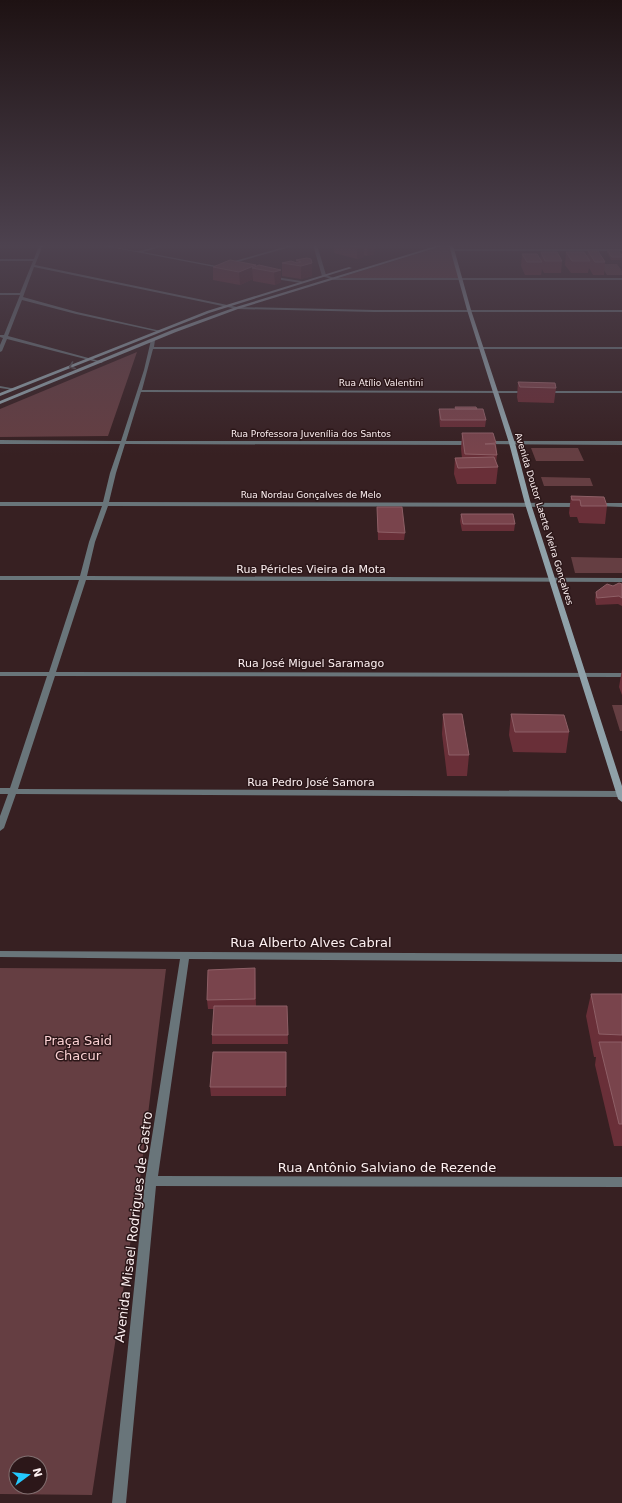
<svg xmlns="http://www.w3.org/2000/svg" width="622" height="1503" font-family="'DejaVu Sans',sans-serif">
  <rect width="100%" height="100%" fill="#372022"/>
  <!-- green -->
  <path fill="#653e42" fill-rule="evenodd" d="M 446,245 L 452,245 L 460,278 L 335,279 Z
    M 600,264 L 617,264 L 622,271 L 622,275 L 607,275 Z
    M 137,352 L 108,436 L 0,437 L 0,409 Z
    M 531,448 L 578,448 L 584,461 L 536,461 Z
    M 541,477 L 590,478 L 593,486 L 544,486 Z
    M 571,557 L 622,558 L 622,573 L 575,573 Z
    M 612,705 L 622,705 L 622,731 L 620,731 Z
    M 0,968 L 166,969 L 140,1179 L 92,1495 L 0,1494 ZM 16,1463 L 40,1463 L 40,1487 L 16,1487 Z"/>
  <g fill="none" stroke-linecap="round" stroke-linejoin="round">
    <!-- street -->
    <path fill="#69757a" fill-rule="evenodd" d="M 39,245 L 43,245 L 35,265 L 237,307 L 374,310 L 622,310 L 622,312 L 374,312 L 237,309 L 34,267 L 23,297 L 77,312 L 161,331 L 159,332 L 76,314 L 22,300 L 8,336 L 103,362 L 101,363 L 7,339 L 2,351 L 0,352 L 0,345 L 3,338 L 0,337 L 0,335 L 4,335 L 20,295 L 0,295 L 0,293 L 20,293 L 33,261 L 0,261 L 0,259 L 34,259 Z
      M 100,245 C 113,245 126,251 138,251 C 147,250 156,245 166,245 L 143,252 L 227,268 L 225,269 Z
      M 291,245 L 297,245 L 227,265 L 224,264 Z
      M 313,245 L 317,245 L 326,275 L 334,278 L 622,278 L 622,280 L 334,280 L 322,276 Z
      M 453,249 L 622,249 L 622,251 L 452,251 Z
      M 270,276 L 301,281 L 303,282 L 301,283 L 269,278 Z
      M 153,339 L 155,340 L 154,347 L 622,347 L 622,349 L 153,349 L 142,390 L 527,391 L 529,392 L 527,393 L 141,392 L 126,441 L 471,441 L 474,443 L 471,445 L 125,444 L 116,473 L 109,502 L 579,503 L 582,505 L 579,507 L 108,506 L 95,542 L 87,576 L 622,578 L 622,582 L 86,580 L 56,672 L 622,673 L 622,677 L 55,676 L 18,789 L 622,791 L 622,797 L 16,794 L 4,828 L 0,831 L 0,816 L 8,794 L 0,794 L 0,788 L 10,788 L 47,676 L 0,676 L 0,672 L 49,672 L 79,580 L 0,580 L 0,576 L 80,576 L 89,542 L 102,506 L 0,506 L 0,502 L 103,502 L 110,473 L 120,444 L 0,444 L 0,440 L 121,441 L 144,370 L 151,340 Z
      M 0,386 L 16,389 L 14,390 L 0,388 Z
      M 544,391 L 622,391 L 622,393 L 546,393 L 544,392 Z
      M 485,441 L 622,441 L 622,445 L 483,444 L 482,443 Z
      M 597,503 L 622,503 L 622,507 L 595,506 L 594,505 Z
      M 0,951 L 622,954 L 622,962 L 189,959 L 158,1176 L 622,1177 L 622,1187 L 156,1186 L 126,1503 L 112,1503 L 145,1181 L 180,959 L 0,957 Z"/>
    <!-- secondary -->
    <path fill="#8fa1a9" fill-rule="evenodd" d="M 439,245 L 445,245 L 238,309 L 176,332 L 0,404 L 0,401 L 172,330 L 236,307 Z
      M 449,245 L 453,245 L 471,310 L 515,443 L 531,504 L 622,786 L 622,802 L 618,799 L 525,504 L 509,443 L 467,310 Z
      M 349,267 L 352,268 L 209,313 L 0,396 L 0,393 L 207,311 Z"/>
  </g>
  <!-- wall -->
  <path fill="#692f38" d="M 334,245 L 375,245 L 374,254 L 367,256 L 364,255 L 364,257 L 357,259 L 334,253 Z
    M 607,250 L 622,255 L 622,260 L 611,260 L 607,252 Z
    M 588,251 L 605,262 L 604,275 L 593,275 L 589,268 L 588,273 L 571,273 L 565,265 L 566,252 L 587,257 Z
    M 541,252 L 562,261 L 561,273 L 544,273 L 542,269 L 541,275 L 525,275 L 521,266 L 522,254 L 540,258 Z
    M 311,259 L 312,276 L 301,279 L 282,276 L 282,263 L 296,263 L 296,260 Z
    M 256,266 L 281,270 L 281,282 L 275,285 L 253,281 L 253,279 L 240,285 L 213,280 L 213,267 Z
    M 518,382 L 556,388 L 554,403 L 518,402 L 517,397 Z
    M 455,407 L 477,409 L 486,420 L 485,427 L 440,427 L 439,415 L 439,409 L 455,409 Z
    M 462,433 L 496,443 L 497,455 L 496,464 L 498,467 L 496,484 L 457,484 L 454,474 L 455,458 L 462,458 L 461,449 Z
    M 571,496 L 607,506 L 605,524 L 579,523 L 577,517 L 570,517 L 569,513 Z
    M 377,507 L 405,533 L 404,540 L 378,540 Z
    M 461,514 L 515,524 L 514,531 L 462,531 L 460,521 Z
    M 622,584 L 622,606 L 618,604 L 596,605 L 595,600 L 596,592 L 613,586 Z
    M 622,669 L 622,695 L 619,687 Z
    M 443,714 L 469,755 L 467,776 L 447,776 L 442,734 Z
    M 511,714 L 569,732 L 566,753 L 513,752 L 509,735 Z
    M 255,968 L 256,1006 L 287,1006 L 288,1044 L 212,1044 L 212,1035 L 214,1009 L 208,1009 L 207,1000 Z
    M 591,994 L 622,994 L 622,1146 L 614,1146 L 595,1065 L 596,1057 L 594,1057 L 586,1016 Z
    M 286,1052 L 286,1096 L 211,1096 L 210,1087 Z"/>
  <!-- shaded-wall -->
  <path fill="#4e2127" d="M 364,245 L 364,257 L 357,259 L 357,247 Z
    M 368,245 L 375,245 L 374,254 L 367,256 Z
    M 312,263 L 312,276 L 301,279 L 301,266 Z
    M 256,265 L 257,269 L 252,268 L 253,279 L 240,285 L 239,272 Z
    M 281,270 L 281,282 L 275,285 L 274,272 Z"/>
  <!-- building -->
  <path fill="#79444c" stroke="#8e5f66" d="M 351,245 L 363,245 L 357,247 Z
    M 607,250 L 618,250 L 622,255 L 622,257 L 612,257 Z
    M 588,251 L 598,251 L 605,262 L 595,262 Z
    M 541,252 L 557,252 L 562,261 L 545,261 Z
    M 566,252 L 584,252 L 590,261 L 572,261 Z
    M 522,254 L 537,254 L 542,262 L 527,262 Z
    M 307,258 L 311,259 L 312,263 L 301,266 L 282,263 L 291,261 L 297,263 L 301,262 L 296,260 Z
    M 230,260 L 256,265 L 239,272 L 213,267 Z
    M 259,265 L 281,270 L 274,272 L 252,268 Z
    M 518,382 L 555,383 L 556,388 L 520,387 Z
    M 455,407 L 476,407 L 477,409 L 456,409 Z
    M 439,409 L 483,409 L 486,420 L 441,420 Z
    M 462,433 L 493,433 L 496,443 L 485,444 L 495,444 L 497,455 L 465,454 Z
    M 494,457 L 498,467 L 458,468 L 455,458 Z
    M 571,496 L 604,497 L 607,506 L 581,506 L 580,500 L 572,500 Z
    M 377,507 L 402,507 L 405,533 L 378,532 Z
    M 461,514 L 513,514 L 515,524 L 463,524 Z
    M 619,583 L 622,584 L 622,598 L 619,596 L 597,598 L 596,592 L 607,584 L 613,586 Z
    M 443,714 L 462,714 L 469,755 L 449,755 Z
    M 511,714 L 564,715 L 569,732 L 515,732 Z
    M 255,968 L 255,999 L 207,1000 L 208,970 Z
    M 591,994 L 622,994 L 622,1035 L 599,1034 Z
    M 214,1006 L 287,1006 L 288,1035 L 212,1035 Z
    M 599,1042 L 622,1042 L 622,1124 L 619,1124 Z
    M 213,1052 L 286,1052 L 286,1087 L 210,1087 Z"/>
  <!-- one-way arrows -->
  <defs><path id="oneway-chevron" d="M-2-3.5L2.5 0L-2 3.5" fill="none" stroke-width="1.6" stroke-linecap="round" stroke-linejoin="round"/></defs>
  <use stroke="#59555a" href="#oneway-chevron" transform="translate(72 366) rotate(159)"/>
  <!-- sky -->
  <linearGradient id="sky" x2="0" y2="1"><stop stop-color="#1e1213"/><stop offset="0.54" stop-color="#4d424f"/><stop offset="1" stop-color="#4d424f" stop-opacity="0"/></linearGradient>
  <rect width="622" height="455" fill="url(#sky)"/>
  <g text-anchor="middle" stroke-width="3" stroke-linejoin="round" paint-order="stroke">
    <!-- far-street labels -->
    <g font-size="9" fill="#fdf0f1" stroke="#2c1719">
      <text x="381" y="386">Rua Atílio Valentini</text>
      <text x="311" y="437">Rua Professora Juvenília dos Santos</text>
      <text x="311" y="498">Rua Nordau Gonçalves de Melo</text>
      <text transform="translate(544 519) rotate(73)" y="3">Avenida Doutor Laerte Vieira Gonçalves</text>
    </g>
    <!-- street labels -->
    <g font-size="11" fill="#fdf0f1" stroke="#2c1719">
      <text x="311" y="573">Rua Péricles Vieira da Mota</text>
      <text x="311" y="667">Rua José Miguel Saramago</text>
      <text x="311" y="786">Rua Pedro José Samora</text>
    </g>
    <!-- near-street labels -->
    <g font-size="13" fill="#fdf0f1" stroke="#2c1719">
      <text x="311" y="947">Rua Alberto Alves Cabral</text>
      <text x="387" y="1172">Rua Antônio Salviano de Rezende</text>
      <text transform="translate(133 1227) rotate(-83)" y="5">Avenida Misael Rodrigues de Castro</text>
    </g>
    <!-- near-park labels -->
    <g font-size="13" fill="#fbd1d3" stroke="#2c1719">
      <text x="78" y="1045">Praça Said<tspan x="78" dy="15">Chacur</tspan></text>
    </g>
  </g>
  <!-- north arrow -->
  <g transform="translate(28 1475) rotate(75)"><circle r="19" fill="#2c1719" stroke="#806e6f"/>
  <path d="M0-3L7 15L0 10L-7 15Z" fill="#24c9fe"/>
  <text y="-6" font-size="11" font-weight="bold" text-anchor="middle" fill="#fdf0f1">N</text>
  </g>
</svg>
